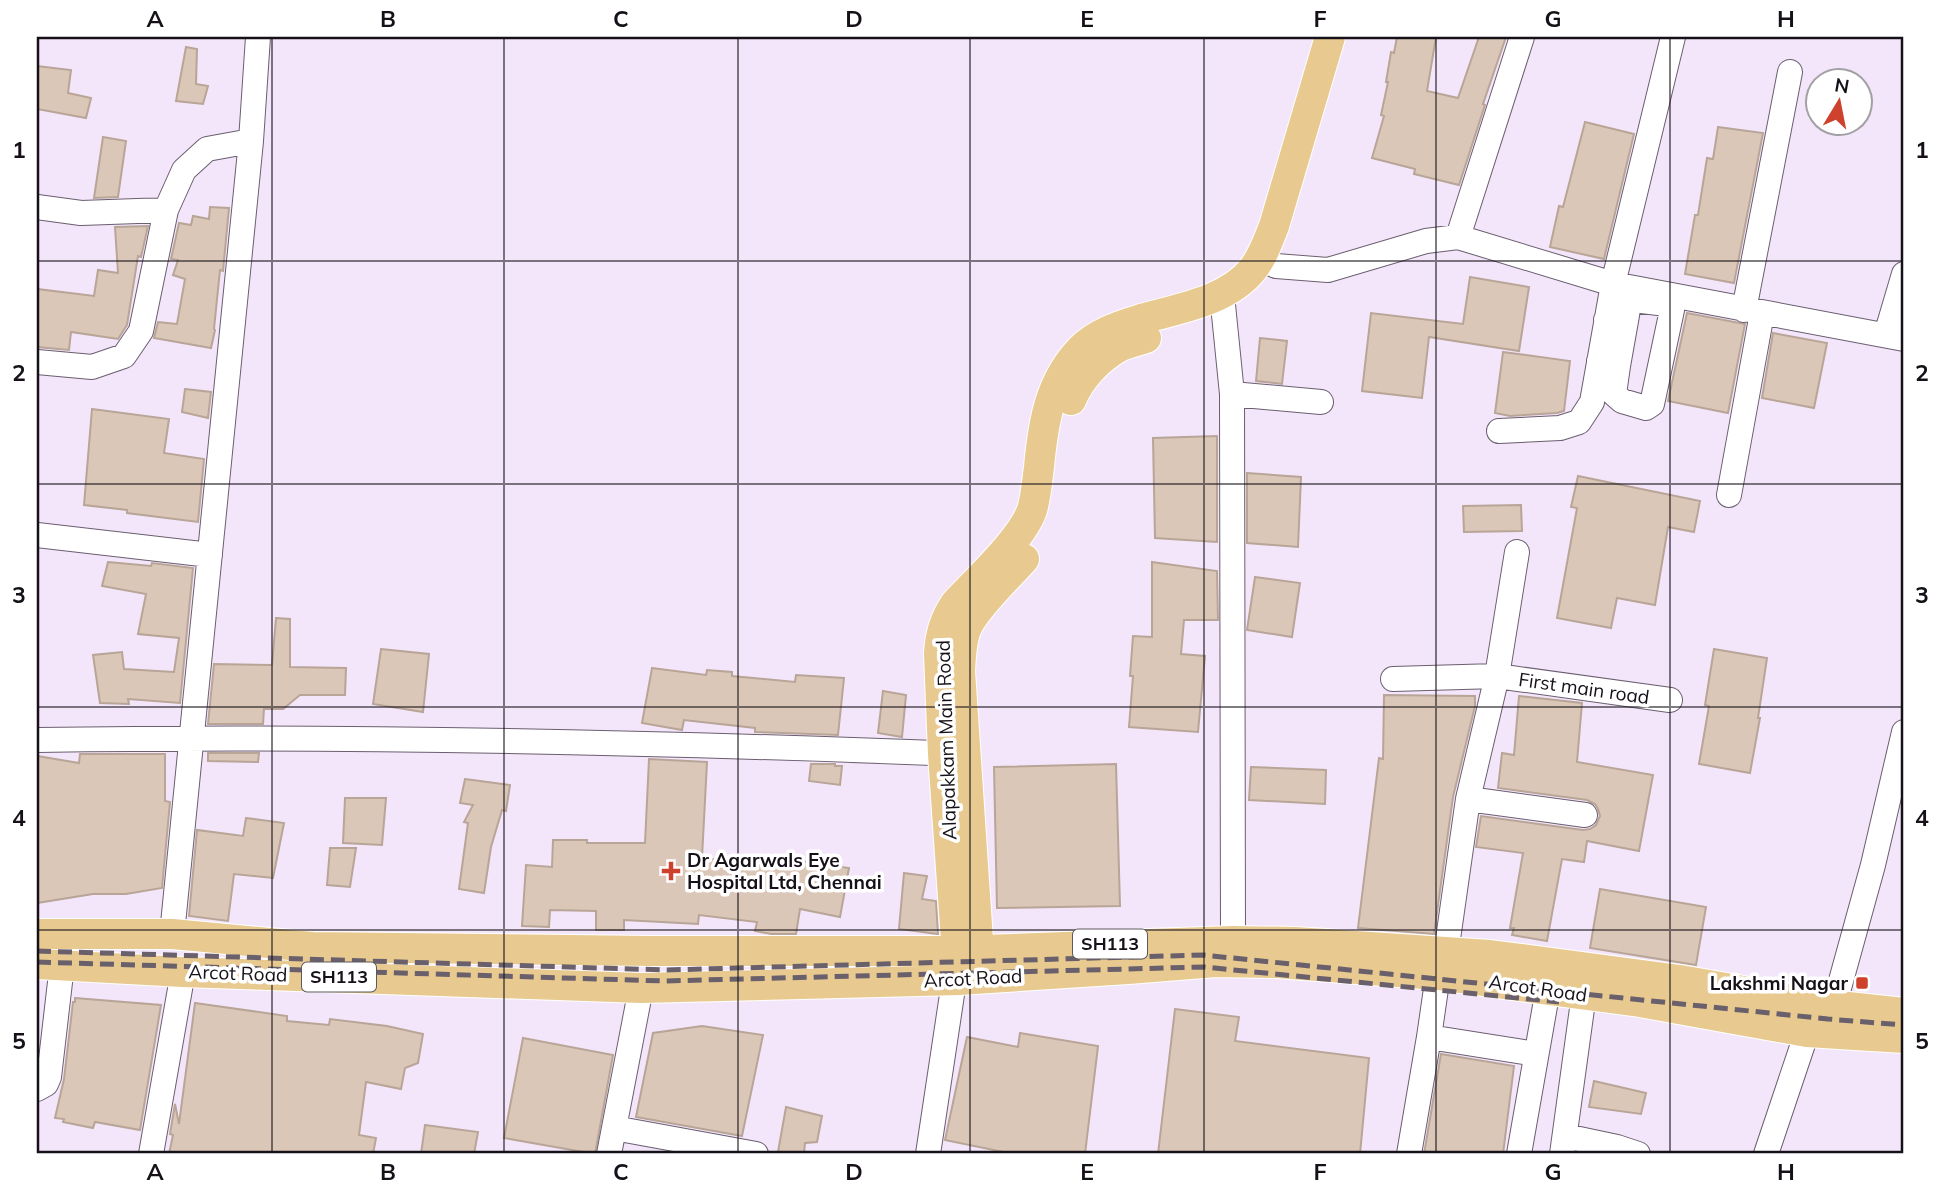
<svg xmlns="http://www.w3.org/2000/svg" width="1941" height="1191" font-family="Mulish,sans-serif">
  <rect width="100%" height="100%" fill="#f4e6fa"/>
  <!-- building -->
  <path fill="#dbc7b8" stroke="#b8a597" stroke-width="2" d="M 1397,37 L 1436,37 L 1427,91 L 1458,98 L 1479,37 L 1506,37 L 1483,104 L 1485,105 L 1459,185 L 1414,174 L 1415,169 L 1372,158 L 1384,116 L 1381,115 L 1388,82 L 1386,82 L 1391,52 L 1394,53 Z
    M 186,47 L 197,49 L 196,84 L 208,86 L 203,104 L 176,101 Z
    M 37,66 L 71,70 L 68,93 L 91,98 L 86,118 L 37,109 Z
    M 1585,122 L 1634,134 L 1604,259 L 1550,247 L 1559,206 L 1563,207 Z
    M 1718,127 L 1763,133 L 1734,283 L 1685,274 L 1695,215 L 1698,215 L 1707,158 L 1713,159 Z
    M 103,137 L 126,141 L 118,197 L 94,198 Z
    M 210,207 L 229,208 L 223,271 L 220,270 L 214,329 L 215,330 L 211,348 L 154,338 L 158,322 L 177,324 L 185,279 L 173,275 L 178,260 L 171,259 L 179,223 L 191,225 L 193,216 L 209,219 Z
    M 148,226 L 141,257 L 138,256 L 127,325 L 118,339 L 71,332 L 69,350 L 37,347 L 37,289 L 94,296 L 98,270 L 118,273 L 115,227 Z
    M 1470,277 L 1529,287 L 1519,351 L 1429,337 L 1422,398 L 1362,391 L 1371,313 L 1463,324 Z
    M 1687,313 L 1745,324 L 1728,413 L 1668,401 Z
    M 1773,333 L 1827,343 L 1814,408 L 1762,398 Z
    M 1260,338 L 1287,341 L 1282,384 L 1256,381 Z
    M 1503,352 L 1570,361 L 1564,411 L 1557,413 L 1510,416 L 1495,413 Z
    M 185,389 L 211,392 L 208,418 L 182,412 Z
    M 92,409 L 169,419 L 164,453 L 204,459 L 198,522 L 127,513 L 127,510 L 84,505 Z
    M 1217,436 L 1217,542 L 1155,538 L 1153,438 Z
    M 1247,473 L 1301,477 L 1298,547 L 1247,543 Z
    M 1578,476 L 1700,501 L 1694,532 L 1668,527 L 1655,605 L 1617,598 L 1611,628 L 1557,618 L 1577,508 L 1571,507 Z
    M 1521,505 L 1522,531 L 1464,532 L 1463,506 Z
    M 108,562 L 151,566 L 152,563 L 193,568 L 180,703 L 128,699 L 129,704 L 100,703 L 93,655 L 122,652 L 124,669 L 174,672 L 179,638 L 138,634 L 146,594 L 102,586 Z
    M 1152,562 L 1217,571 L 1218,620 L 1184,620 L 1181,654 L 1205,656 L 1198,732 L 1129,727 L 1133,676 L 1130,676 L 1133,636 L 1152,637 Z
    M 1255,577 L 1300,583 L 1292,637 L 1247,630 Z
    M 276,618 L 290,619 L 290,667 L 346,668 L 345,695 L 300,695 L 283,709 L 264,709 L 263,724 L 208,724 L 214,664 L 272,665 Z
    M 381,649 L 429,654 L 423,712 L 373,704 Z
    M 1714,649 L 1767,658 L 1758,718 L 1760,718 L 1750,773 L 1699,764 L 1709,706 L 1705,705 Z
    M 652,668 L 706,675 L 707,670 L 732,672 L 732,676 L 795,682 L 796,675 L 844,678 L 838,735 L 755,732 L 755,728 L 684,720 L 682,730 L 642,723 Z
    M 883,691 L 906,695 L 902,737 L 878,733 Z
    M 1384,695 L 1475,696 L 1475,706 L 1453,797 L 1434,934 L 1358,928 L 1379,758 L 1383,759 Z
    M 1519,696 L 1582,703 L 1577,762 L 1653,775 L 1639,851 L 1587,841 L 1584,862 L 1562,859 L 1547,941 L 1512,935 L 1514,928 L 1510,928 L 1523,853 L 1476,847 L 1481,816 L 1583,830 L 1590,829 L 1596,825 L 1600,816 L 1598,809 L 1595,804 L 1587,800 L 1498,788 L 1502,753 L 1514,755 Z
    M 208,753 L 259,753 L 258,762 L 208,761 Z
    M 80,754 L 165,754 L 165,801 L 170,802 L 162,888 L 126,894 L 93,894 L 37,903 L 37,756 L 79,763 Z
    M 649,759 L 707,762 L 702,858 L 770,866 L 772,857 L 849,868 L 840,917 L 800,909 L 796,934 L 771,934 L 755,931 L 757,922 L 699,915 L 698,924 L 624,920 L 624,930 L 596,930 L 596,911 L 550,910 L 549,927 L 522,926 L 526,865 L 552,867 L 553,840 L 587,840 L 587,843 L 645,843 Z
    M 811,764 L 835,764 L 835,766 L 842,766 L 840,785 L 809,781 Z
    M 1116,764 L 1120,906 L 997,908 L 994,767 Z
    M 1251,767 L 1326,770 L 1325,804 L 1249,800 Z
    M 465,779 L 510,785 L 506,811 L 502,810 L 491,847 L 484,893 L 459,889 L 468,823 L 464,822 L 473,805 L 460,803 Z
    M 345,798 L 386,798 L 382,845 L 343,843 Z
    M 246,818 L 284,823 L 273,878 L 234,874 L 228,921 L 189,916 L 197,830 L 243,836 Z
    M 330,848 L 356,848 L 350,887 L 327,885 Z
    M 904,873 L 927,876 L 922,899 L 936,901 L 938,934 L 899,929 Z
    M 1600,889 L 1706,907 L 1696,965 L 1590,948 Z
    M 75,998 L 161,1005 L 140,1130 L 95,1122 L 93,1128 L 63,1122 L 64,1119 L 55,1118 L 64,1079 L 73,1002 L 75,1002 Z
    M 195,1003 L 287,1016 L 287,1021 L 329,1025 L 330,1019 L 387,1026 L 423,1034 L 418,1063 L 405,1068 L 401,1089 L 366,1082 L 359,1135 L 376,1138 L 373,1154 L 169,1154 L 173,1135 L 170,1134 L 175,1104 L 179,1124 Z
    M 1175,1009 L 1239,1017 L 1235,1041 L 1369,1058 L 1360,1154 L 1158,1154 Z
    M 702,1026 L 763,1035 L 742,1136 L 636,1117 L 653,1033 Z
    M 1020,1033 L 1098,1046 L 1085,1154 L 1013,1154 L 945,1140 L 967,1037 L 1018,1047 Z
    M 523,1038 L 613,1055 L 595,1154 L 504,1138 Z
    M 1441,1054 L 1514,1066 L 1503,1154 L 1424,1154 Z
    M 1594,1081 L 1646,1093 L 1641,1114 L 1589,1107 Z
    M 786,1107 L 822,1116 L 817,1142 L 805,1143 L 804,1154 L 787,1154 L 778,1152 Z
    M 425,1125 L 478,1132 L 474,1154 L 421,1154 Z"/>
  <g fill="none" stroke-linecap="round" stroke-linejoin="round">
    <!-- minor casing -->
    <g stroke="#6a5e6f" stroke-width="26">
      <path id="minor" d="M 37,207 L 81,213 L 166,210
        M 1458,237 L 1522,37
        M 1259,259 L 1276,266 L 1328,270 L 1426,241 L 1458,237 L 1613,284 L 1904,339
        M 1222,295 L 1232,394 L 1233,941
        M 1744,310 L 1790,72
        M 1886,335 L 1904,274
        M 1599,361 L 1618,366 L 1614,394 L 1622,401 L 1646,408 L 1652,404 L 1672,310 L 1667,304 L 1633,300 L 1629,303 L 1626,321 L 1606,320
        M 37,362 L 92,367 L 124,356 L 141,331 L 166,210 L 184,170 L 207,149 L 251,141
        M 1618,366 L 1626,321
        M 1232,394 L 1321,402
        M 1499,431 L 1560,428 L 1579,422 L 1592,402 L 1613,284 L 1673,37
        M 1729,495 L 1762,313
        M 37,535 L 210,555
        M 1517,552 L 1497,676 L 1468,799 L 1585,815
        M 1393,679 L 1497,676 L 1670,700
        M 37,740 C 344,735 652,742 960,754
        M 172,934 L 251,141 L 258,37
        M 1446,953 L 1468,799
        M 1834,1006 L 1873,865 L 1904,732
        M 1429,1037 L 1536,1054
        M 37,1089 L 46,1084 L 49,1077 L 62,965
        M 614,1128 L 756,1154
        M 1565,1136 L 1617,1147 L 1638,1154
        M 151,1154 L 183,972
        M 609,1154 L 641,988
        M 928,1154 L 953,988 L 959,980
        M 1409,1154 L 1429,1037 L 1438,975
        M 1519,1154 L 1548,989
        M 1562,1154 L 1584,994
        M 1766,1154 L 1807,1032"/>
    </g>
    <!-- major casing -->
    <g stroke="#fff" stroke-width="32">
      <path id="major" d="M 1071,400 C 1080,378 1098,359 1119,347 C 1127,343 1137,341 1146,338
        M 37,934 L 172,934 L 312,947 L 651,951 L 956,951 L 1233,941 L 1295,942 L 1490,955 L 1680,980 L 1811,1003 L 1904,1013
        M 37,964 L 183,972 L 641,988 L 959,980 L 1128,969 L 1216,962 L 1277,963 L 1438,975 L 1640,1002 L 1807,1032 L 1904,1038
        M 958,969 L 943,754 L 939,653 C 940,635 944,620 955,604 C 977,580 1022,539 1032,510 C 1036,497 1037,481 1039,467 C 1043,424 1049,382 1081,349 C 1096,334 1118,326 1138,320 C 1176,309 1227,302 1253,269 C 1263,256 1268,241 1274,226 L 1330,37
        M 980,970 L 960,671 C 961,657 961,640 967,627 C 977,606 1008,577 1024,559"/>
    </g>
    <!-- minor -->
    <use href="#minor" stroke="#fff" stroke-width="24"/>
    <!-- major -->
    <use href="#major" stroke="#e8ca90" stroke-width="30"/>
    <!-- rail -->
    <path stroke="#69606c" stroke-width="5" stroke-dasharray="14 7" stroke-linecap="butt" d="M 37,951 L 667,970 L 1203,955 L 1828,1019 L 1904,1025
      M 37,962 L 665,981 L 1204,967 L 1559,1002"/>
  </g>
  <!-- grid -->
  <path fill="none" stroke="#161118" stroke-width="2" stroke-opacity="0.55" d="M 272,37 L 272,1154M 504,37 L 504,1154M 738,37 L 738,1154M 970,37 L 970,1154M 1204,37 L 1204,1154M 1436,37 L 1436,1154M 1670,37 L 1670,1154M 37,261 L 1904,261M 37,484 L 1904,484M 37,707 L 1904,707M 37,930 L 1904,930"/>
  <!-- markers -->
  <g fill="#cd412d" stroke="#fff" stroke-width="2.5">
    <path d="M667.5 860.5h7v7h7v7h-7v7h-7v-7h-7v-7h7z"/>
    <rect x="1855" y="976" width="14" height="14" rx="3.5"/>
  </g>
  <g text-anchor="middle" stroke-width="7" stroke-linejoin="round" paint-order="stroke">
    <!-- shield labels -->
    <g fill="#fff" stroke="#5c585d" stroke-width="2">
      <rect x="1073" y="929.5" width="74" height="29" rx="5"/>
      <rect x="302" y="962.5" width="74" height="29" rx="5"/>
    </g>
    <g font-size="18" font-weight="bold" fill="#161118">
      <text x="1110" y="950">SH113</text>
      <text x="339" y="983">SH113</text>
    </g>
    <!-- street labels -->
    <g font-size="19" fill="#161118" stroke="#fff">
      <text transform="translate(1584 688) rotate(8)" y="7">First main road</text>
      <text transform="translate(946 740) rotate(-92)" y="7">Alapakkam Main Road</text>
      <text transform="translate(238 973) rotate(2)" y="7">Arcot Road</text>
      <text transform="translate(973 978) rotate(-3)" y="7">Arcot Road</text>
      <text transform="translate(1538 988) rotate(8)" y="7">Arcot Road</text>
    </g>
    <!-- poi labels -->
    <g font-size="19" font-weight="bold" fill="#161118" stroke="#fff" text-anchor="start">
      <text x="687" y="867">Dr Agarwals Eye<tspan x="687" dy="22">Hospital Ltd, Chennai</tspan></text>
      <text x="1848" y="990" text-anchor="end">Lakshmi Nagar</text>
    </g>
  </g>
  <!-- border -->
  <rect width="1941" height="1191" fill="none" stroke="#ffffff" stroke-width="77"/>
  <!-- north arrow -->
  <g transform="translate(1839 102) rotate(10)"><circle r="33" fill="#ffffff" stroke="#a2a0a3" stroke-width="2"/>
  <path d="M0-5L12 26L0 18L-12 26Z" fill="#cd412d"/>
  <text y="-10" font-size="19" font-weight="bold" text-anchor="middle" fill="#161118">N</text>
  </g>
  <rect x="38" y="38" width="1864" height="1114" fill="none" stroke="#161118" stroke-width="2.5"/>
  <g font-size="23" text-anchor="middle" font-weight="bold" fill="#161118">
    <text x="155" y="27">A</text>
    <text x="388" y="27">B</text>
    <text x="621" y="27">C</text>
    <text x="854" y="27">D</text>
    <text x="1087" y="27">E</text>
    <text x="1320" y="27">F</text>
    <text x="1553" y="27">G</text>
    <text x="1786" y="27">H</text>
    <text x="19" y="158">1</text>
    <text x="1922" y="158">1</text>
    <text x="19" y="381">2</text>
    <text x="1922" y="381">2</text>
    <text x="19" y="603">3</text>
    <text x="1922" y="603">3</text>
    <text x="19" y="826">4</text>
    <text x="1922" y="826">4</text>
    <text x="19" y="1049">5</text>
    <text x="1922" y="1049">5</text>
    <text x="155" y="1180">A</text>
    <text x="388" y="1180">B</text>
    <text x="621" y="1180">C</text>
    <text x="854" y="1180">D</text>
    <text x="1087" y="1180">E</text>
    <text x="1320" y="1180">F</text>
    <text x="1553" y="1180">G</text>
    <text x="1786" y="1180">H</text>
  </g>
</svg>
